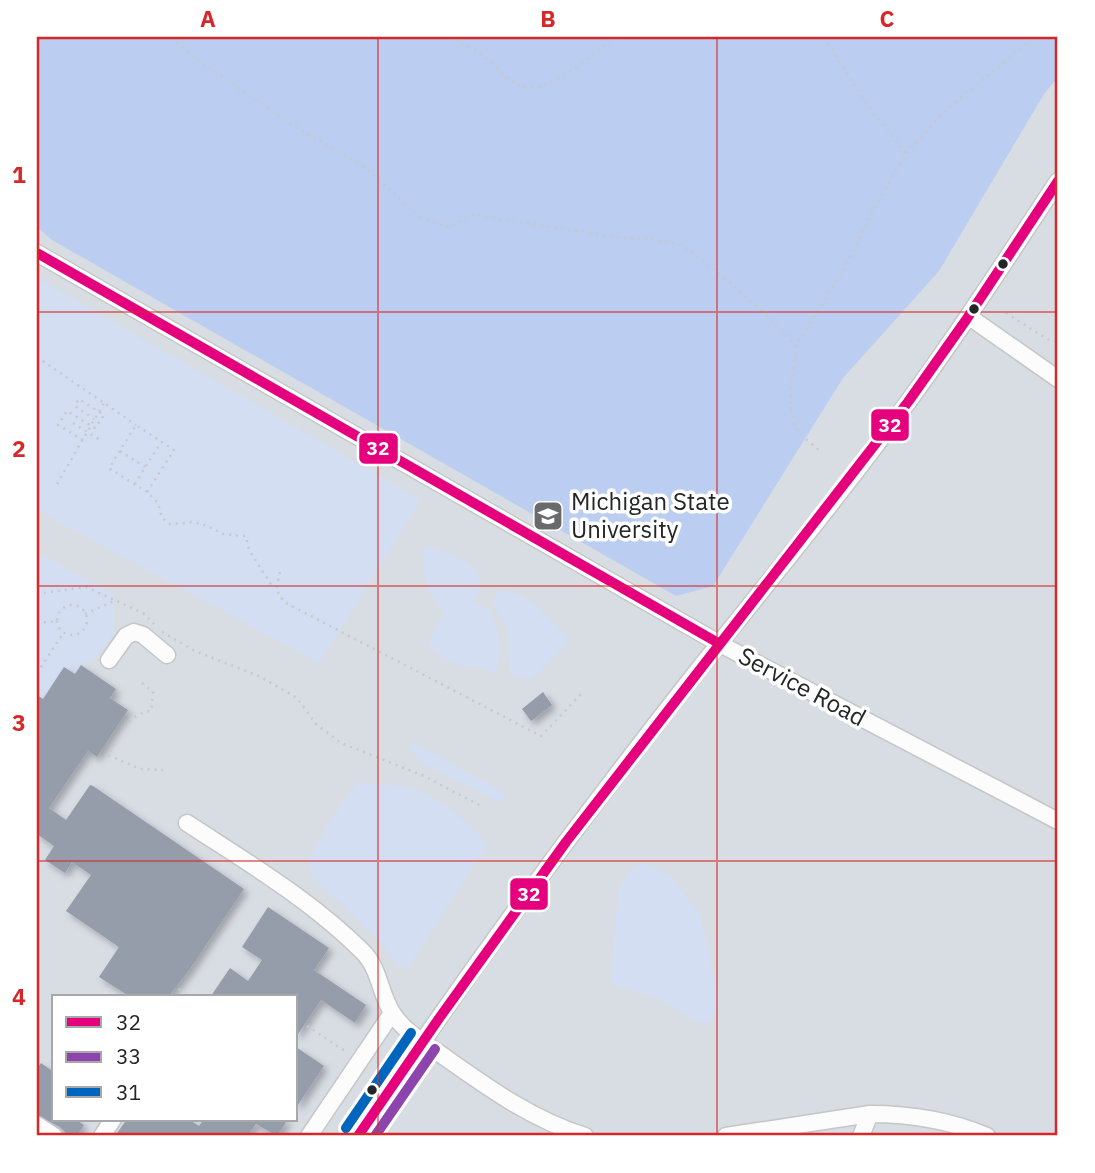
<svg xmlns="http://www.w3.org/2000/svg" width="1095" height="1173" font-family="'IBM Plex Sans',sans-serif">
  <defs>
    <filter id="shadow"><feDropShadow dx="4" dy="4" stdDeviation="3.5" flood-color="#0004"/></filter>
  </defs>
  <rect width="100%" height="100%" fill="#e8eaec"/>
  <!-- built -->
  <path fill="#d8dce3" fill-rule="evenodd" d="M 37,37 L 1058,37 L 1058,1136 L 37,1136 ZM 54,996 L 296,996 L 296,1119 L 54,1119 Z"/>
  <!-- green -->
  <path fill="#d3def3" d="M 37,278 L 421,500 L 319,663 L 37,510 Z
    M 427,546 C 456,556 497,565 473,603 L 488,608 C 501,633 503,645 495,673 C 467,663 455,670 430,647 C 429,634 434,627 443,617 L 443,612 L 426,586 L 422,549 Z
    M 37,553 L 114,594 L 114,633 L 92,662 L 81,665 L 75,674 L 64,667 L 43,699 L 37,695 Z
    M 502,590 C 529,593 549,619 567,637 L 566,645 C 552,657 544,671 528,679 L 511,675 L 507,627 L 493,604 L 493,599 Z
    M 411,741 L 504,793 L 505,800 L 497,801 L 423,764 L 409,747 Z
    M 358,782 C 377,784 400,784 418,791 C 445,802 468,823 488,843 L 407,969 L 397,964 L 377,939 L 343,905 L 313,879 L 308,862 C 322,834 338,807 358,782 Z
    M 646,863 L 671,877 L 699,912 L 719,997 L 713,1019 L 704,1025 L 656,998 L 611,983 L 618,890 L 632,867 Z"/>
  <!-- forest -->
  <path fill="#bbcdf0" d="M 37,37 L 1058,37 L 1058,77 L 1044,94 L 939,271 L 843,378 L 713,586 L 676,596 L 52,240 L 37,227 Z"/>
  <!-- building -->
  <path fill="#959caa" filter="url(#shadow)" d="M 81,665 L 116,689 L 110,698 L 128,710 L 97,757 L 88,751 L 49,808 L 66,820 L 90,785 L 93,786 L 244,889 L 190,969 L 169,996 L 129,996 L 99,977 L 119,947 L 66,911 L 91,875 L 72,862 L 65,873 L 45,860 L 54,846 L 37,834 L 37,695 L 43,699 L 64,667 L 75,674 Z
    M 543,692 L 552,705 L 531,721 L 522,709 Z
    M 268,907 L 329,948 L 314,970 L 366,1005 L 355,1023 L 321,1000 L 296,1037 L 296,996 L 211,996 L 230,968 L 248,981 L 262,960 L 242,947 Z
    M 296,1047 L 324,1066 L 296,1108 Z
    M 41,1063 L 54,1072 L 54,1119 L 75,1119 L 84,1125 L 77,1136 L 69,1136 L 60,1127 L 37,1115 L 37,1069 Z
    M 127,1119 L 188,1119 L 199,1126 L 204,1119 L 288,1119 L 277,1136 L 256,1124 L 247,1136 L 115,1136 Z"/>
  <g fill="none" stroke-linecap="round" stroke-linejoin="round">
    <!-- minor casing -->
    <g stroke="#c4c6c8" stroke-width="19">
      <path id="minor" d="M 37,253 L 720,644 L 1058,821
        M 968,316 L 1058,379
        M 109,660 L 126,636 L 134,632 L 143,635 L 167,655
        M 187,823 C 248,863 311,900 363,952 C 380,969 380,995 393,1014 C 405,1033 428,1045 446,1058 C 490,1089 533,1120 585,1136
        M 37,1125 L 54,1136
        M 102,1136 L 113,1119
        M 309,1136 L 392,1013
        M 358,1136 C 465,976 579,821 698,670 C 769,581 841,494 908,402 C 961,330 1009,255 1058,181
        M 726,1136 L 870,1114 C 910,1114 949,1120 987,1136
        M 861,1136 L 870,1114"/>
    </g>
    <!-- path -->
    <path stroke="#c8c9ca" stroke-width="2.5" stroke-dasharray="2 5" stroke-linecap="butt" d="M 99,37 L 137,37
      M 171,37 L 191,55 L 295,127 L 359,163 L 421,217 L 448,227 L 474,215 L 616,237 L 650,239 L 679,244 L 701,258 L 762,310 L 796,346 L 844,269 L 876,205 L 906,154 L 949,107 L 1035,37
      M 449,37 C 458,42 469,46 478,52 C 493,62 506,83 525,87 C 547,93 598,53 612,37
      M 824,37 L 870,109 L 906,154
      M 1006,313 L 1047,339 L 1058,342
      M 796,346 C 794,367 786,407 795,426 C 800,436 811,443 819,450
      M 37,357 L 136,425
      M 37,374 L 39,375 L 37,379
      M 73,423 L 100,440
      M 83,440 L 58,425 L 67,411 L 95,428 L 104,415 L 79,399 L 75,406 L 94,419
      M 120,451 L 145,467
      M 57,484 L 104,403
      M 135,484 L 161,442
      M 147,492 L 109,468 L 136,425 L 174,450 L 147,492 L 158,503 L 162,518 L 170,524 L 193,522 L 208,526 L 223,534 L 246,536 L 249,550 L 272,586
      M 280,572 L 276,589 L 284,602 L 541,736 L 581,694
      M 37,592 L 44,593 L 86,587 L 143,613 L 157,627
      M57 620a15 15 0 1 1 30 0a15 15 0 1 1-30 0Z
      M 85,614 L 114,601
      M 37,623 L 58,621
      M 162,632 L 195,651 L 259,676 L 297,698 L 316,724 L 341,743 L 424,776 L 483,807
      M 37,673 L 64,632
      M 142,683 L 153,692 L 151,711 C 128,713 120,737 108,755 L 140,769 L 163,770
      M 175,996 L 181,987
      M 307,1026 L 348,1053"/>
    <!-- minor -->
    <use href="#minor" stroke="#fcfcfc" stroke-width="16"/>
    <!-- bus-1 casing -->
    <g stroke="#fff" stroke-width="16">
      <path id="bus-1" d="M 37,253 L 720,644
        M 358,1136 L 440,1017 L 566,842 L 908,402 L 966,320 L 1058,181"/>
    </g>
    <!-- bus-2 casing -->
    <g stroke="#fff" stroke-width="16">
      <path id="bus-2" d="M 375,1136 L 435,1049"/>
    </g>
    <!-- bus-3 casing -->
    <g stroke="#fff" stroke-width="16">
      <path id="bus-3" d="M 346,1128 L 411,1033"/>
    </g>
    <!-- bus-1 -->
    <use href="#bus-1" stroke="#e5007d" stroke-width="10"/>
    <!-- bus-2 -->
    <use href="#bus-2" stroke="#8e44ad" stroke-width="10"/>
    <!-- bus-3 -->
    <use href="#bus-3" stroke="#0065bd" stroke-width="10"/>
  </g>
  <!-- grid -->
  <path fill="none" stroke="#d62828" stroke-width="2" stroke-opacity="0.55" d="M 378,37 L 378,1136M 717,37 L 717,1136M 37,312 L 1058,312M 37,586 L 1058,586M 37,861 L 1058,861"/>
  <!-- icons -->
  <defs>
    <g id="university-square" transform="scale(1.575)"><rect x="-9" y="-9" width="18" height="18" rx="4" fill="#696a6b" stroke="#fff"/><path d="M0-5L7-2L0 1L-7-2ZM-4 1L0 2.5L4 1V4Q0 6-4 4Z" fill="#fff"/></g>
  </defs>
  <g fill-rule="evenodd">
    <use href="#university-square" x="548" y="516"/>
  </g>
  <!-- markers -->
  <g fill="#242526" stroke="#fff" stroke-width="2.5">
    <circle cx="1003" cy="264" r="6"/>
    <circle cx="974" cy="309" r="6"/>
    <circle cx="372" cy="1090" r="6"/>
  </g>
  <g text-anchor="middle" stroke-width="7" stroke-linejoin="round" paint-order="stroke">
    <!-- poi labels -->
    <g font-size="24" fill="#242526" stroke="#fff" text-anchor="start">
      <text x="571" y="510">Michigan State<tspan x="571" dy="28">University</tspan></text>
    </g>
    <!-- street labels -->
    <g font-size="24" fill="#242526" stroke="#fff">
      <text transform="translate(802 687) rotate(28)" y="8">Service Road</text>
    </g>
  </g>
  <g stroke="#fff" stroke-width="2.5">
    <rect x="870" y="408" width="40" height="34" rx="7" fill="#e5007d"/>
    <rect x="358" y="432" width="41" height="33" rx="7" fill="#e5007d"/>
    <rect x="509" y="877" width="40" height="34" rx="7" fill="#e5007d"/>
  </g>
  <g font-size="19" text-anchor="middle" font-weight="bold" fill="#fff">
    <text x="890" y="432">32</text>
    <text x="378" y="455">32</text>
    <text x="529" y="901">32</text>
  </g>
  <!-- border -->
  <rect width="1095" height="1173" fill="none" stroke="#ffffff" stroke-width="77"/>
  <!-- legend -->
  <rect x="52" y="995" width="245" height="126" fill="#ffffff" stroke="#a7a8a8" stroke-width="2"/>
  <rect x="66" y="1017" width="35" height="10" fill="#e5007d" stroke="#a7a8a8" stroke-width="2"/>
  <text x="116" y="1030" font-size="21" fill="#242526">32</text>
  <rect x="66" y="1052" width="35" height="10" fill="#8e44ad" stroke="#a7a8a8" stroke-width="2"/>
  <text x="116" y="1064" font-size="21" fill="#242526">33</text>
  <rect x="66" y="1087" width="35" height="10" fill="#0065bd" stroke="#a7a8a8" stroke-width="2"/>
  <text x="116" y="1100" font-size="21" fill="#242526">31</text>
  <rect x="38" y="38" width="1018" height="1096" fill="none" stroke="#d62828" stroke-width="2.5"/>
  <g font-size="23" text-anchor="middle" font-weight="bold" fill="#d62828">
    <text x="208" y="27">A</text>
    <text x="548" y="27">B</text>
    <text x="887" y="27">C</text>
    <text x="19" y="183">1</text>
    <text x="19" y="457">2</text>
    <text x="19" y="731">3</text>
    <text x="19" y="1005">4</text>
  </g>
</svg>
